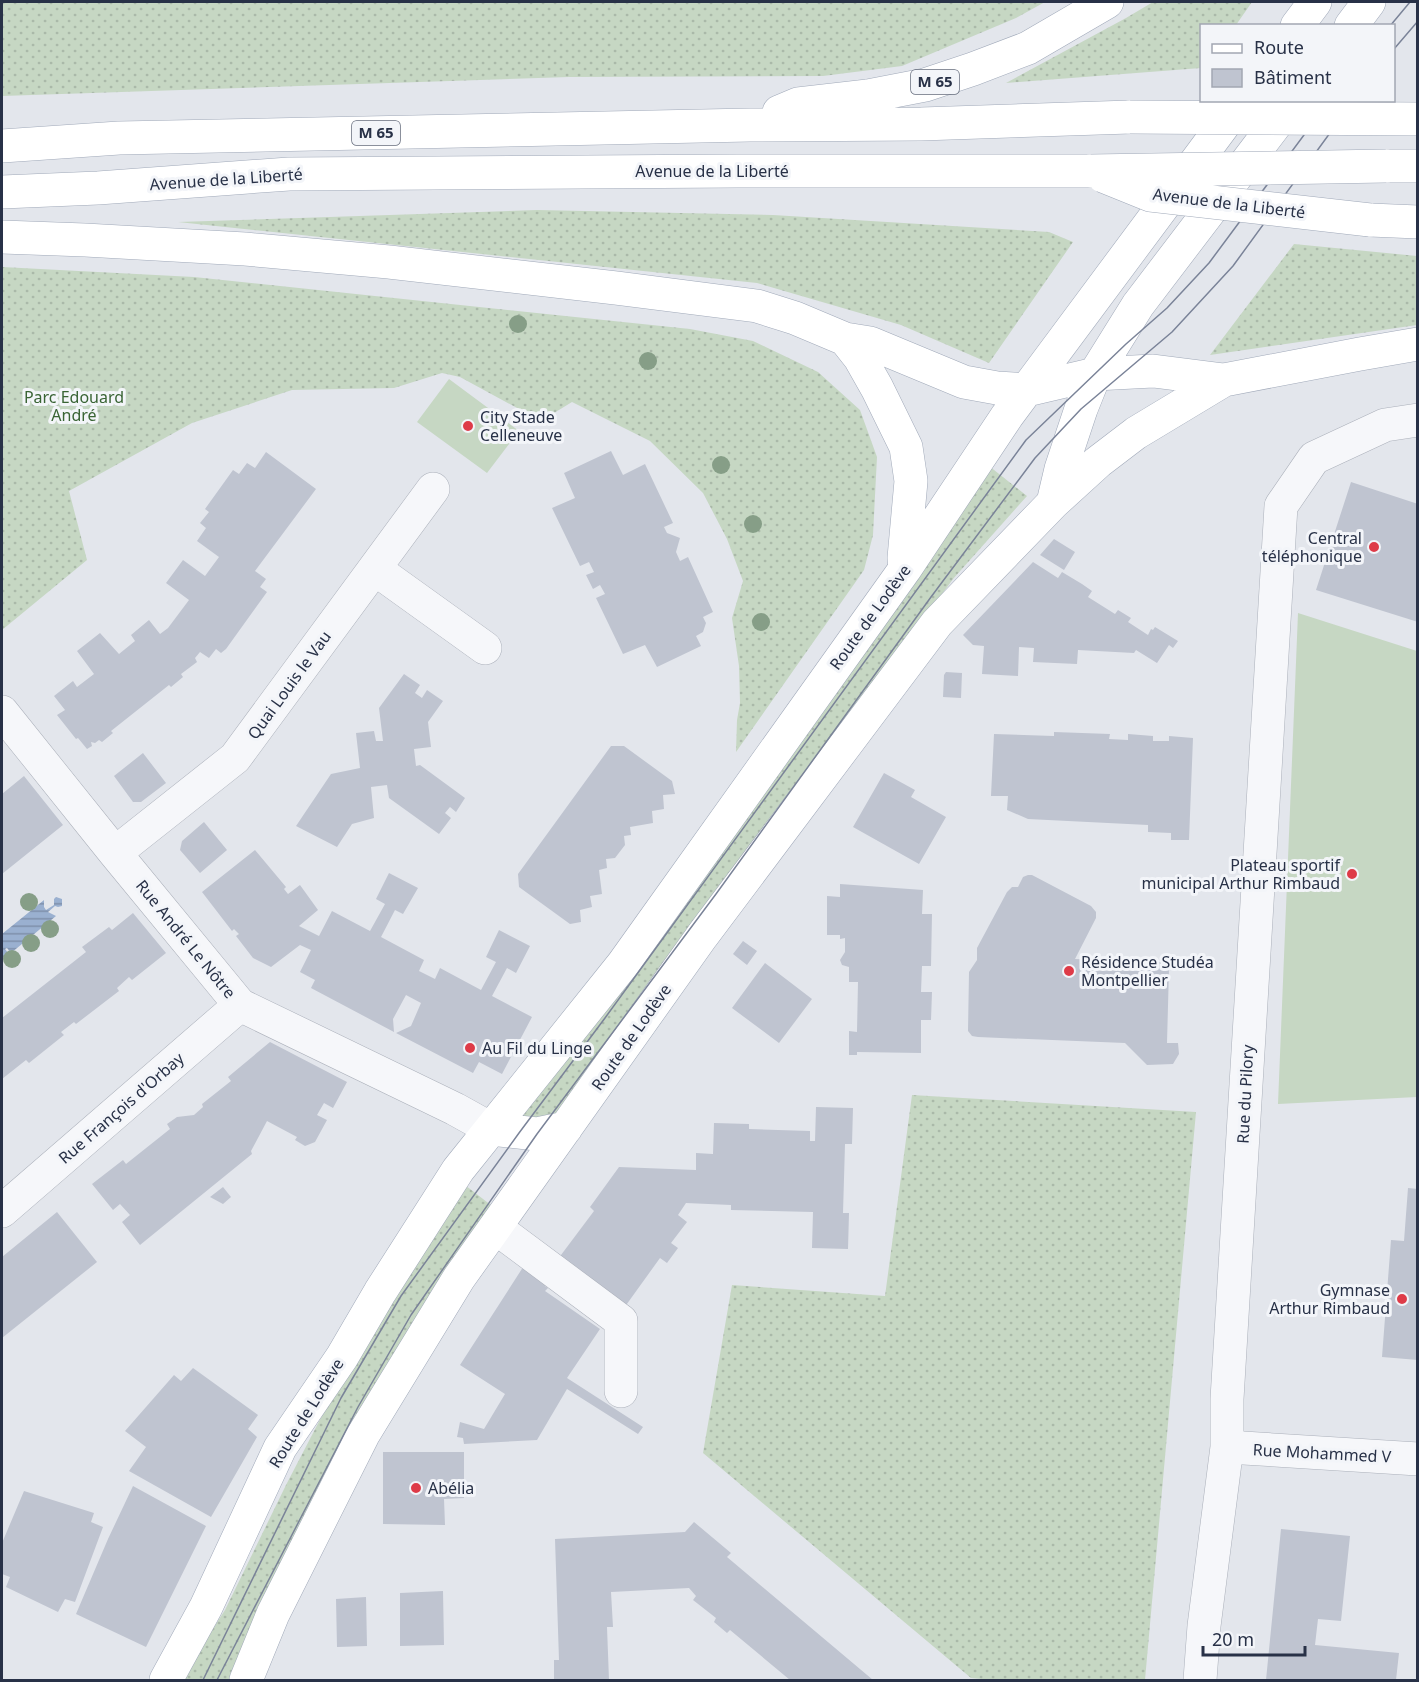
<svg xmlns="http://www.w3.org/2000/svg" width="1419" height="1682" font-family="'Noto Sans',sans-serif">
  <defs>
    <pattern id="grass-dots" width="8" height="8" patternUnits="userSpaceOnUse" patternTransform="scale(1.5)"><rect width="8" height="8" fill="#c6d7c3"/><path d="M2 2h.1M6 6h.1" fill="none" stroke="#aab9a9" stroke-width="1.8" stroke-linecap="round"/></pattern>
    <pattern id="water-rules" width="6" height="5" patternUnits="userSpaceOnUse" patternTransform="scale(1.5)"><rect width="6" height="5" fill="#9ab0d0"/><path d="M0 2.5h6" fill="none" stroke="#7e90ab"/></pattern>
  </defs>
  <rect width="100%" height="100%" fill="#e3e6ec"/>
  <!-- grass -->
  <path fill="url(#grass-dots)" d="M 2,2 L 1045,2 L 1016,18 L 902,66 L 823,76 L 569,77 L 2,96 Z
    M 1153,2 L 1252,2 L 1236,25 L 1202,26 L 1201,68 L 1006,83 L 1126,18 Z
    M 537,210 L 773,215 L 1049,232 L 1073,242 L 989,363 L 901,325 L 757,283 L 178,222 Z
    M 1294,244 L 1417,256 L 1417,325 L 1210,355 Z
    M 2,267 L 194,277 L 690,329 L 753,341 L 818,372 L 860,410 L 877,457 L 873,535 L 864,570 L 736,752 L 737,720 L 740,703 L 739,666 L 732,618 L 743,581 L 727,539 L 703,493 L 650,441 L 572,402 L 541,421 L 460,377 L 442,373 L 394,388 L 292,390 L 192,423 L 69,491 L 87,560 L 2,630 Z
    M 984,462 L 1027,496 L 953,579 L 561,1115 L 514,1123 Z
    M 912,1095 L 1196,1112 L 1145,1680 L 993,1680 L 971,1678 L 703,1453 L 732,1285 L 885,1296 Z
    M 461,1182 L 496,1209 L 235,1680 L 180,1680 L 225,1610 L 286,1485 L 351,1360 Z"/>
  <!-- garden -->
  <path fill="#c6d7c3" d="M 449,379 L 519,431 L 487,473 L 417,422 Z
    M 1298,613 L 1417,651 L 1417,1097 L 1278,1104 Z"/>
  <!-- water -->
  <path fill="url(#water-rules)" d="M 56,897 L 62,899 L 62,906 L 58,907 L 55,906 L 48,912 L 56,916 L 11,953 L 7,948 L 5,949 L 9,954 L 2,960 L 2,944 L 3,942 L 2,940 L 2,934 L 44,900 L 44,907 L 46,910 L 54,905 L 54,899 Z"/>
  <!-- building -->
  <path fill="#bfc4d0" d="M 611,451 L 623,475 L 645,464 L 673,523 L 664,527 L 667,533 L 680,538 L 676,552 L 680,561 L 688,557 L 713,612 L 703,617 L 706,623 L 703,632 L 696,636 L 701,646 L 657,667 L 645,645 L 623,654 L 596,598 L 605,594 L 600,585 L 593,589 L 586,575 L 594,572 L 589,562 L 580,566 L 552,508 L 575,498 L 564,473 Z
    M 266,452 L 316,489 L 255,571 L 266,579 L 260,587 L 267,592 L 226,649 L 221,653 L 216,649 L 209,658 L 200,652 L 195,658 L 197,662 L 181,674 L 183,677 L 171,687 L 169,685 L 111,731 L 113,733 L 102,742 L 99,740 L 95,743 L 91,742 L 92,746 L 87,749 L 78,738 L 76,739 L 57,715 L 65,710 L 54,696 L 73,681 L 77,687 L 94,674 L 77,651 L 100,633 L 119,654 L 135,641 L 131,635 L 149,620 L 160,634 L 168,628 L 189,600 L 166,583 L 183,560 L 205,576 L 219,557 L 197,541 L 206,528 L 200,523 L 209,512 L 205,509 L 233,470 L 239,474 L 247,463 L 255,468 Z
    M 1351,482 L 1418,504 L 1418,622 L 1316,590 Z
    M 1054,539 L 1075,552 L 1064,570 L 1040,555 Z
    M 1033,562 L 1058,578 L 1062,572 L 1082,584 L 1092,591 L 1088,597 L 1115,614 L 1118,610 L 1131,618 L 1128,622 L 1148,635 L 1151,629 L 1153,630 L 1155,627 L 1178,641 L 1173,648 L 1169,645 L 1157,663 L 1136,650 L 1134,653 L 1078,650 L 1077,664 L 1033,662 L 1034,648 L 1019,647 L 1018,676 L 982,674 L 984,646 L 973,645 L 963,635 Z
    M 946,672 L 962,673 L 961,698 L 943,697 L 944,675 Z
    M 404,674 L 420,685 L 415,693 L 422,698 L 427,690 L 443,701 L 428,722 L 431,747 L 414,749 L 416,766 L 420,765 L 465,798 L 456,812 L 450,807 L 445,813 L 451,818 L 439,834 L 389,798 L 387,785 L 371,787 L 374,818 L 352,824 L 337,847 L 296,826 L 331,774 L 360,768 L 356,733 L 374,731 L 376,741 L 383,741 L 379,708 Z
    M 1054,732 L 1110,734 L 1109,739 L 1128,740 L 1128,734 L 1153,736 L 1153,741 L 1169,741 L 1169,736 L 1193,738 L 1189,840 L 1171,840 L 1171,833 L 1148,832 L 1148,825 L 1028,819 L 1007,810 L 1008,796 L 991,796 L 994,734 L 1054,736 Z
    M 611,746 L 624,746 L 672,781 L 675,794 L 663,795 L 664,809 L 652,811 L 653,823 L 630,827 L 631,835 L 624,836 L 625,845 L 615,858 L 606,859 L 607,868 L 599,870 L 602,894 L 590,896 L 592,907 L 580,910 L 581,922 L 570,924 L 519,887 L 518,874 Z
    M 143,753 L 166,783 L 141,802 L 133,802 L 114,776 Z
    M 884,773 L 915,790 L 911,797 L 946,817 L 919,864 L 853,827 Z
    M 24,776 L 63,825 L 2,874 L 2,794 Z
    M 204,822 L 227,850 L 200,873 L 180,850 L 182,841 Z
    M 255,850 L 286,887 L 284,889 L 288,894 L 300,885 L 318,910 L 299,926 L 319,936 L 332,911 L 370,931 L 385,904 L 376,899 L 389,873 L 418,888 L 403,914 L 395,910 L 381,937 L 424,960 L 419,971 L 435,979 L 440,968 L 481,990 L 496,962 L 486,957 L 499,930 L 530,946 L 516,973 L 507,968 L 492,996 L 532,1017 L 502,1074 L 479,1062 L 473,1073 L 396,1033 L 411,1026 L 421,1003 L 406,995 L 393,1019 L 394,1032 L 311,988 L 315,980 L 300,972 L 311,950 L 300,945 L 271,967 L 253,958 L 236,936 L 239,934 L 234,929 L 232,931 L 202,892 Z
    M 1028,875 L 1032,875 L 1091,906 L 1096,912 L 1096,918 L 1075,959 L 1160,962 L 1169,969 L 1167,1043 L 1178,1043 L 1179,1054 L 1173,1064 L 1147,1065 L 1125,1043 L 978,1037 L 972,1036 L 968,1031 L 969,972 L 977,960 L 977,948 L 1007,892 L 1012,887 L 1018,887 L 1023,877 Z
    M 840,884 L 923,890 L 922,914 L 932,914 L 931,966 L 922,966 L 921,992 L 932,992 L 931,1020 L 921,1020 L 921,1053 L 857,1052 L 857,1055 L 849,1055 L 849,1031 L 857,1032 L 858,982 L 849,982 L 849,967 L 842,965 L 840,960 L 845,952 L 845,938 L 840,939 L 840,935 L 827,935 L 827,896 L 840,897 Z
    M 133,913 L 166,953 L 132,980 L 129,977 L 117,988 L 119,991 L 76,1024 L 74,1022 L 61,1032 L 64,1035 L 29,1063 L 26,1060 L 2,1079 L 2,1018 L 86,952 L 82,947 L 109,927 L 112,930 Z
    M 743,941 L 757,951 L 747,965 L 733,954 Z
    M 765,963 L 812,999 L 779,1043 L 732,1008 Z
    M 270,1042 L 347,1082 L 333,1108 L 324,1103 L 317,1115 L 327,1120 L 315,1142 L 305,1146 L 295,1140 L 297,1137 L 267,1121 L 251,1151 L 252,1154 L 140,1245 L 122,1222 L 130,1215 L 120,1204 L 113,1210 L 92,1184 L 123,1160 L 126,1164 L 170,1129 L 167,1124 L 177,1117 L 194,1115 L 203,1107 L 202,1104 L 231,1081 L 228,1077 Z
    M 816,1107 L 853,1108 L 852,1144 L 845,1144 L 843,1213 L 849,1213 L 848,1249 L 812,1248 L 813,1212 L 731,1210 L 731,1205 L 686,1203 L 678,1215 L 687,1222 L 671,1243 L 678,1248 L 667,1263 L 660,1258 L 624,1308 L 558,1259 L 594,1211 L 590,1207 L 619,1167 L 696,1170 L 696,1153 L 713,1154 L 714,1123 L 749,1124 L 749,1129 L 810,1131 L 810,1141 L 815,1141 Z
    M 223,1187 L 231,1197 L 223,1204 L 210,1197 Z
    M 1408,1188 L 1418,1189 L 1418,1360 L 1382,1357 L 1391,1240 L 1404,1241 Z
    M 57,1212 L 97,1262 L 2,1338 L 2,1257 Z
    M 527,1261 L 549,1279 L 545,1286 L 548,1288 L 545,1291 L 600,1329 L 567,1378 L 643,1427 L 638,1434 L 567,1389 L 537,1440 L 464,1444 L 463,1438 L 457,1437 L 460,1422 L 484,1429 L 505,1394 L 460,1365 Z
    M 193,1368 L 258,1415 L 248,1429 L 257,1437 L 211,1517 L 129,1471 L 146,1447 L 125,1431 L 174,1375 L 181,1381 Z
    M 383,1452 L 464,1452 L 464,1498 L 444,1499 L 445,1525 L 383,1524 Z
    M 133,1486 L 206,1526 L 146,1647 L 76,1614 L 108,1539 Z
    M 24,1491 L 94,1513 L 91,1522 L 103,1527 L 75,1602 L 65,1599 L 58,1612 L 6,1587 L 10,1577 L 2,1574 L 2,1543 Z
    M 694,1522 L 731,1553 L 727,1557 L 873,1680 L 790,1680 L 730,1630 L 727,1633 L 714,1622 L 716,1618 L 693,1600 L 696,1596 L 689,1588 L 611,1592 L 613,1627 L 607,1627 L 609,1680 L 554,1680 L 554,1660 L 559,1660 L 555,1539 L 685,1532 Z
    M 1281,1529 L 1350,1536 L 1341,1621 L 1318,1619 L 1315,1645 L 1399,1653 L 1396,1680 L 1266,1680 Z
    M 443,1591 L 444,1645 L 400,1646 L 400,1593 Z
    M 366,1597 L 367,1646 L 337,1647 L 336,1599 Z"/>
  <g fill="none" stroke-linecap="round" stroke-linejoin="round">
    <!-- minor casing -->
    <g stroke="#abb0ba" stroke-width="34">
      <path id="minor" d="M 375,569 L 485,648
        M 2,712 L 115,853 L 240,1005 L 455,1109 L 491,1129
        M 115,853 L 235,758 L 433,489
        M 2,1211 L 240,1005
        M 496,1228 L 621,1321 L 621,1391
        M 1227,1447 L 1418,1459
        M 1200,1680 L 1204,1626 L 1227,1447 L 1227,1399 L 1281,506 L 1314,458 L 1385,425 L 1418,420"/>
    </g>
    <!-- major casing -->
    <g stroke="#a0a9b9" stroke-width="34">
      <path id="major" d="M 1297,26 L 1315,2
        M 1351,26 L 1369,2
        M 779,112 L 798,104 L 868,96 L 925,85 L 973,69 L 1028,48 L 1107,2
        M 2,146 L 119,138 L 750,125 L 921,124 L 1130,117
        M 1386,166 L 1418,166
        M 2,192 L 98,188 L 289,174 L 737,171 L 1091,171
        M 1370,220 L 1418,222
        M 2,237 L 85,240 L 245,249 L 389,262 L 616,288 L 757,306 L 795,318 L 845,339 L 870,343 L 964,382 L 997,388 L 1027,390 L 1095,374 L 1153,371 L 1224,380 L 1360,354 L 1418,344
        M 845,339 L 860,358 L 877,388 L 906,447 L 911,481 L 904,558 L 905,569
        M 1053,503 L 1098,462 L 1136,433 L 1224,380
        M 491,1129 L 537,1134 L 566,1128
        M 166,1680 L 206,1607 L 280,1448 L 342,1357 L 380,1292 L 458,1170 L 623,964 L 905,569 L 1007,416 L 1242,100
        M 246,1680 L 273,1614 L 363,1435 L 459,1278 L 702,936 L 937,623 L 1053,503 L 1061,469 L 1081,409 L 1095,374 L 1138,305 L 1294,100"/>
    </g>
    <!-- minor -->
    <use href="#minor" stroke="#f6f7fa" stroke-width="33"/>
    <!-- major -->
    <use href="#major" stroke="#fff" stroke-width="33"/>
    <!-- tram -->
    <path stroke="#7a8398" stroke-width="1.5" d="M 1390,26 L 1410,2
      M 1394,49 L 1418,21
      M 203,1680 L 341,1398 L 401,1296 L 519,1133 L 605,1018 L 1026,440 L 1126,344 L 1167,308 L 1209,263 L 1330,100
      M 217,1680 L 358,1407 L 411,1315 L 537,1134 L 716,894 L 931,597 L 1035,458 L 1081,409 L 1172,332 L 1233,266 L 1354,100"/>
    <!-- major-bridge casing -->
    <g stroke="#a0a9b9" stroke-width="34" stroke-linecap="butt">
      <path id="major-bridge" d="M 1130,117 L 1418,119
        M 1091,171 L 1386,166
        M 1103,176 L 1150,195 L 1370,220"/>
    </g>
    <!-- major-bridge -->
    <use href="#major-bridge" stroke="#fff" stroke-width="33"/>
  </g>
  <!-- trees -->
  <g fill="#869e87">
    <circle cx="518" cy="324" r="9"/>
    <circle cx="648" cy="361" r="9"/>
    <circle cx="721" cy="465" r="9"/>
    <circle cx="753" cy="524" r="9"/>
    <circle cx="761" cy="622" r="9"/>
    <circle cx="29" cy="902" r="9"/>
    <circle cx="50" cy="929" r="9"/>
    <circle cx="31" cy="943" r="9"/>
    <circle cx="12" cy="959" r="9"/>
  </g>
  <!-- markers -->
  <g fill="#de3b48" stroke="#f3f5f9" stroke-width="2">
    <circle cx="468" cy="426" r="6"/>
    <circle cx="1374" cy="547" r="6"/>
    <circle cx="1352" cy="874" r="6"/>
    <circle cx="1069" cy="971" r="6"/>
    <circle cx="470" cy="1048" r="6"/>
    <circle cx="1402" cy="1299" r="6"/>
    <circle cx="416" cy="1488" r="6"/>
  </g>
  <g text-anchor="middle" stroke-width="6" stroke-linejoin="round" paint-order="stroke">
    <!-- shield labels -->
    <g fill="#f3f5f9" stroke="#656c7c" stroke-width="1.5">
      <rect x="911" y="70" width="48" height="24" rx="4.5"/>
      <rect x="352" y="121" width="48" height="24" rx="4.5"/>
    </g>
    <g font-size="15" font-weight="bold" fill="#283147">
      <text x="935" y="87">M 65</text>
      <text x="376" y="138">M 65</text>
    </g>
    <!-- street labels -->
    <g font-size="16" fill="#283147" stroke="#f3f5f9">
      <text x="712" y="177">Avenue de la Liberté</text>
      <text transform="translate(226 179) rotate(-4)" y="6">Avenue de la Liberté</text>
      <text transform="translate(1229 203) rotate(7)" y="6">Avenue de la Liberté</text>
      <text transform="translate(870 617) rotate(-54)" y="6">Route de Lodève</text>
      <text transform="translate(289 685) rotate(-54)" y="6">Quai Louis le Vau</text>
      <text transform="translate(186 939) rotate(51)" y="6">Rue André Le Nôtre</text>
      <text transform="translate(631 1037) rotate(-55)" y="6">Route de Lodève</text>
      <text transform="translate(1245 1094) rotate(-87)" y="6">Rue du Pilory</text>
      <text transform="translate(121 1108) rotate(-41)" y="6">Rue François d'Orbay</text>
      <text transform="translate(306 1413) rotate(-58)" y="6">Route de Lodève</text>
      <text transform="translate(1322 1453) rotate(3)" y="6">Rue Mohammed V</text>
    </g>
    <!-- park labels -->
    <g font-size="16" fill="#396434" stroke="#f3f5f9">
      <text x="74" y="403">Parc Edouard<tspan x="74" dy="18">André</tspan></text>
    </g>
    <!-- poi labels -->
    <g font-size="16" fill="#283147" stroke="#f3f5f9" text-anchor="start">
      <text x="480" y="423">City Stade<tspan x="480" dy="18">Celleneuve</tspan></text>
      <text x="1362" y="544" text-anchor="end">Central<tspan x="1362" dy="18">téléphonique</tspan></text>
      <text x="1340" y="871" text-anchor="end">Plateau sportif<tspan x="1340" dy="18">municipal Arthur Rimbaud</tspan></text>
      <text x="1081" y="968">Résidence Studéa<tspan x="1081" dy="18">Montpellier</tspan></text>
      <text x="482" y="1054">Au Fil du Linge</text>
      <text x="1390" y="1296" text-anchor="end">Gymnase<tspan x="1390" dy="18">Arthur Rimbaud</tspan></text>
      <text x="428" y="1494">Abélia</text>
    </g>
  </g>
  <!-- border -->
  <rect width="1419" height="1682" fill="none" stroke="#283147" stroke-width="6"/>
  <!-- legend -->
  <rect x="1200" y="24" width="195" height="78" fill="#f3f5f9" stroke="#a2a7b2" stroke-width="1.5"/>
  <rect x="1212" y="44" width="30" height="9" fill="#ffffff" stroke="#a2a7b2" stroke-width="1.5"/>
  <text x="1254" y="54" font-size="18" fill="#283147">Route</text>
  <rect x="1212" y="69" width="30" height="18" fill="#bfc4d0" stroke="#a2a7b2" stroke-width="1.5"/>
  <text x="1254" y="84" font-size="18" fill="#283147">Bâtiment</text>
  <!-- scale -->
  <path d="M1203 1646v9h102v-9" fill="none" stroke="#283147" stroke-width="3"/>
  <text x="1212" y="1646" font-size="18" fill="#283147" stroke="#f3f5f9" stroke-width="4.5" paint-order="stroke">20 m</text>
</svg>
